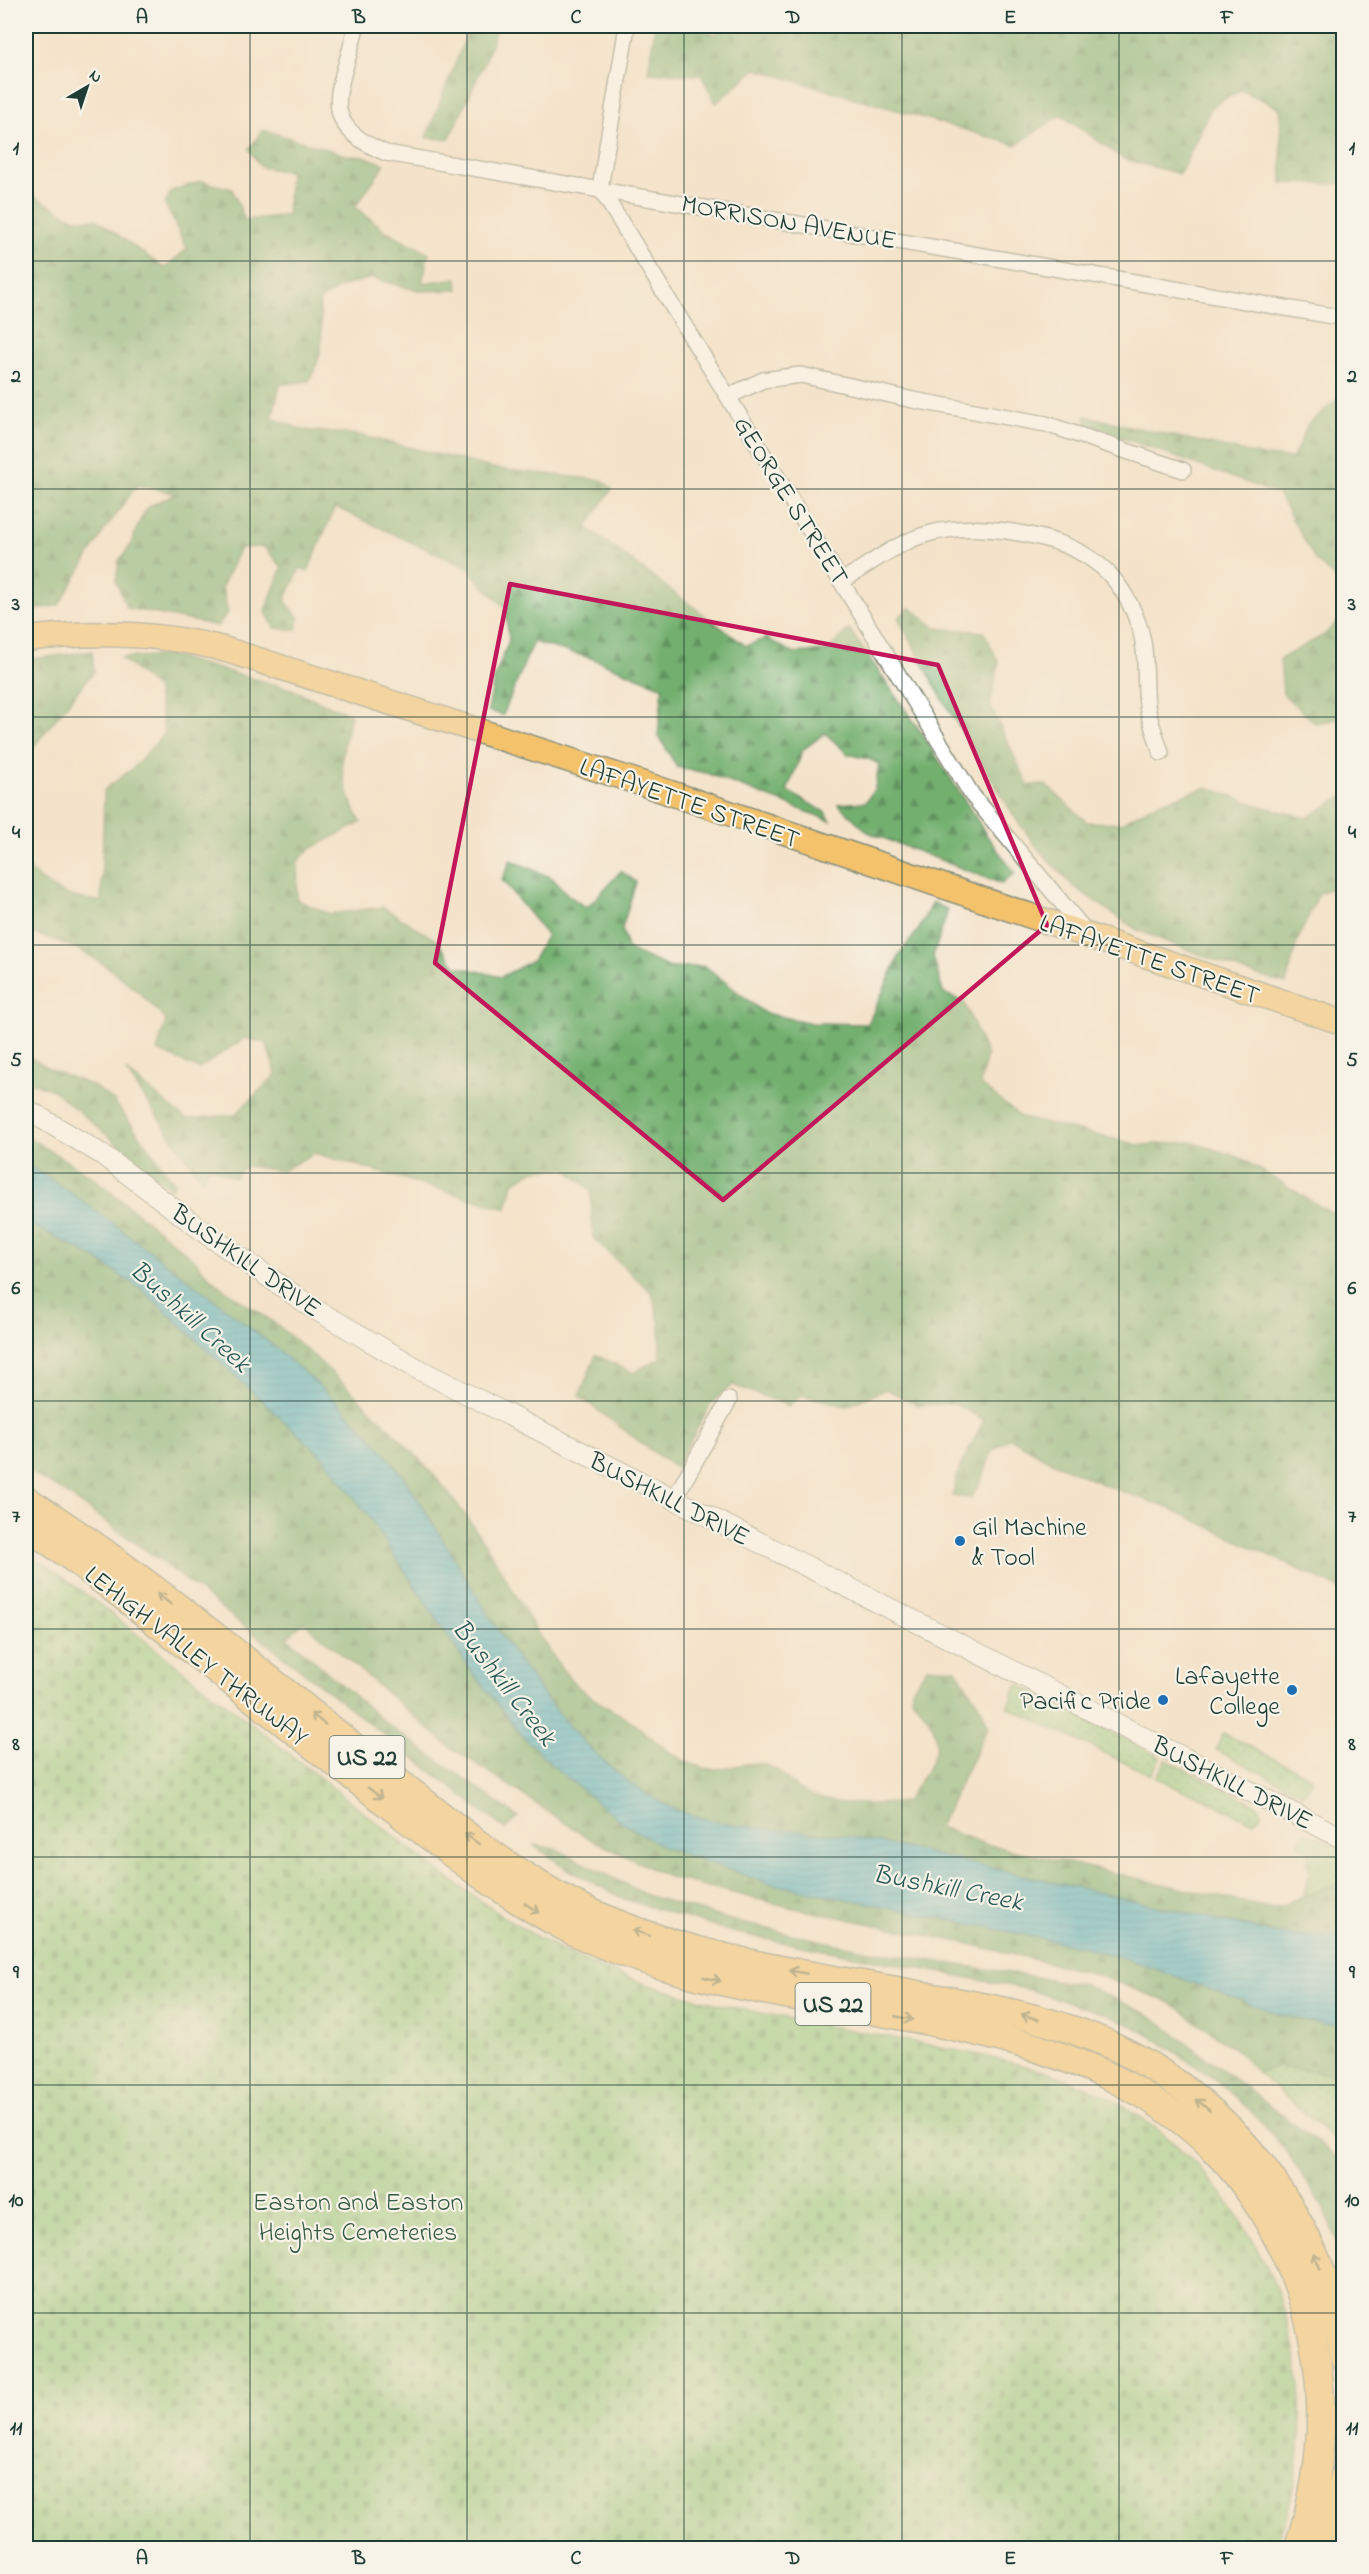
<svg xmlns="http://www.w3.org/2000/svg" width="1369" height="2574" font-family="'Indie Flower',sans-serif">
  <defs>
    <pattern id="grass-dots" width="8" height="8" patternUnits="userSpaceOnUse" patternTransform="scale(1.5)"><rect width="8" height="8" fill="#8fcc81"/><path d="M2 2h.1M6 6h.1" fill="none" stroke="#74a76a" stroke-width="1.8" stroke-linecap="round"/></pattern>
    <pattern id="forest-firs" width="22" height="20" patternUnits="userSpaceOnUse" patternTransform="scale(1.5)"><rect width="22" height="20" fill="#73b06f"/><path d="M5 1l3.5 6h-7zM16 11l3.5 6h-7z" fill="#5e905c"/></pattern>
    <pattern id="cemetery-stones" width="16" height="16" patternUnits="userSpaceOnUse" patternTransform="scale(1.5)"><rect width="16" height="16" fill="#8fcc81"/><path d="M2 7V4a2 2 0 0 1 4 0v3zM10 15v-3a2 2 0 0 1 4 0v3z" fill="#74a76a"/></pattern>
    <pattern id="water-rules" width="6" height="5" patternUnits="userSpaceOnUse" patternTransform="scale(1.5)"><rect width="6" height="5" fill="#46b1c5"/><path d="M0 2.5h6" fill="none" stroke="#3a91a1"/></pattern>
  </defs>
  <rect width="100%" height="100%" fill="#f7f3e8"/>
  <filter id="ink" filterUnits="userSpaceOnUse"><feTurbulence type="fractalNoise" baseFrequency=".0167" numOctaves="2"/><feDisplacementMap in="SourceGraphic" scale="12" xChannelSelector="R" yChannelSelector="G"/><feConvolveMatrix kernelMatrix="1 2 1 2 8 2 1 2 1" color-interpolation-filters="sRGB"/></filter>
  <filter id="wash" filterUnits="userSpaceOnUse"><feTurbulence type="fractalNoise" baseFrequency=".008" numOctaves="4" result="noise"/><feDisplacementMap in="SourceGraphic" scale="24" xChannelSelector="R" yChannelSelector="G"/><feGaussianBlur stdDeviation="1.35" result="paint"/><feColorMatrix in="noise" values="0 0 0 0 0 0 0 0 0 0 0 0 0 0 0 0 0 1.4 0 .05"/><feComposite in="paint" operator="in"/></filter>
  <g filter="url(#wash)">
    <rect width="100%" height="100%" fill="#f4e3ca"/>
    <!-- grass -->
    <path fill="url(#grass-dots)" stroke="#57845a" stroke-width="1.5" d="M 1018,1684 L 1160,1757 L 1151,1775 L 1007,1707 Z
      M 1223,1733 L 1312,1778 L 1312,1782 L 1303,1794 L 1216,1750 Z
      M 1166,1760 L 1257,1805 L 1261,1812 L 1260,1816 L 1253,1822 L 1247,1820 L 1194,1793 L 1183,1791 L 1156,1778 Z
      M 1304,1833 L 1317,1836 L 1343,1850 L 1343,1883 L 1303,1896 L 1311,1871 L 1307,1864 L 1309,1853 L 1298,1844 Z
      M 1343,2066 L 1343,2146 L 1257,2072 L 1276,2067 L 1332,2073 Z"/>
    <!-- forest -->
    <path fill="url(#forest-firs)" stroke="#497652" stroke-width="1.5" d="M 470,26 L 497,26 L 487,57 L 449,139 L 426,138 Z
      M 655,26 L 687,26 L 715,34 L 725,26 L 1343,26 L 1343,184 L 1282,183 L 1280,108 L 1241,90 L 1212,106 L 1180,174 L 1124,159 L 1061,115 L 1016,145 L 756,69 L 716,103 L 701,75 L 648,72 Z
      M 263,130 L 350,156 L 364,156 L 385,164 L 355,207 L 386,231 L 429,253 L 422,283 L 457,278 L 458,290 L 420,291 L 371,278 L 340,287 L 319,301 C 322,333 326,351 309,381 L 280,385 L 272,418 L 302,430 L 359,435 L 497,469 L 602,480 L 612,489 L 586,527 L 746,646 L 766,638 L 793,653 L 827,651 L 849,629 L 921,732 L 989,839 L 1015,873 L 1002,884 L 868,832 L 838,804 L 866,802 L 875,788 L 879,764 L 869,759 L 848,754 L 825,733 L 803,750 L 787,791 L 825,812 L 831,821 L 706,773 L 677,767 L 658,735 L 663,687 L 591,658 L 533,642 L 503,715 L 488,711 L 494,680 L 509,640 L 505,607 L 475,577 L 470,569 L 335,507 L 308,571 L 300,568 L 285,601 L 299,618 L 297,630 L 275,628 L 265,611 L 282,567 L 264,547 L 240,548 L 222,587 L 228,612 L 218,626 L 127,608 L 116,581 L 119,560 C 135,546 134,525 147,509 C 152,502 168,498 177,494 L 137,485 L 104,531 L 59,605 L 26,612 L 26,192 L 75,219 L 96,219 L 164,268 L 187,249 L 165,204 L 171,191 L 201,181 L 232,189 L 245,220 L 287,215 L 290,172 L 261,167 L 249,149 Z
      M 1343,363 L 1343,585 L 1316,561 L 1278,494 L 1087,425 L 1085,416 L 1263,456 L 1293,458 L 1308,424 L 1338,399 Z
      M 910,607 L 935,628 L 984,632 L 999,663 L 990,705 L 1028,785 L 1046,785 L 1087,822 L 1121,823 L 1158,803 L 1207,787 L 1260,806 L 1307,818 L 1343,796 L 1343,884 L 1319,893 L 1297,942 L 1286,984 L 1245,972 L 1137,930 L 1073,886 L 1039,850 L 1016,819 L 943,700 L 898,618 Z
      M 1343,616 L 1343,718 L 1315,723 L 1283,694 L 1280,659 L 1324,635 Z
      M 92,651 L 94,671 L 26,756 L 26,660 Z
      M 169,655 L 291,689 L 351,715 C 337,766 339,776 361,823 L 310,849 L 298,861 L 297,900 L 330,914 L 383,907 L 436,940 L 456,966 L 501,977 L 532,961 L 547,935 L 502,880 L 511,860 L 552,878 L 568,895 L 587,908 L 621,871 L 636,882 L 622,928 L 627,949 L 670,968 L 705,966 L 764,1013 L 812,1023 L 868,1024 L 900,954 L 919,929 L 932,902 L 948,910 L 933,956 L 943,993 L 964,1002 L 987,1055 L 980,1084 L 1022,1118 L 1140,1145 L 1191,1142 L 1241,1158 L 1329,1212 L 1343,1213 L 1343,1590 L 1171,1509 L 1102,1484 L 1054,1463 L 1010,1438 L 992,1451 L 983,1477 L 971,1498 L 952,1496 L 960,1467 L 984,1420 L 953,1403 L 918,1405 L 886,1389 L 847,1406 L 801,1395 L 789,1406 L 733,1385 L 712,1402 L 676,1467 L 660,1457 L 579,1396 L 596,1355 L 633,1373 L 660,1358 L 660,1325 L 652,1293 L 593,1238 L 591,1190 L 565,1168 L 535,1170 L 513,1183 L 507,1209 L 314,1153 L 282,1171 L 245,1166 L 234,1178 L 210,1166 L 202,1180 L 125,1070 L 186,1119 L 235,1115 L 276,1074 L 266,1043 L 245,1038 L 199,1069 L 157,1051 L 166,1020 C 128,979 83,941 26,933 L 26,866 C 46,888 71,900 101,901 L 104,790 L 133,768 L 165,733 L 156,688 L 121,658 Z
      M 26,1055 L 52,1070 L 93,1086 L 114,1101 L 174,1182 L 171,1189 L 53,1090 L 26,1080 Z
      M 26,1136 L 91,1176 L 196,1261 C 215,1290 254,1306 281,1328 C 325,1364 365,1404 405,1444 C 444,1483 480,1533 507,1580 C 526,1613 544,1647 568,1676 C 586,1699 615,1709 637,1726 C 657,1742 674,1759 700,1767 C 724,1774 742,1759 765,1765 C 780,1768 787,1781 799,1789 C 827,1807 874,1805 905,1802 C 935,1759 954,1741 911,1698 L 912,1689 L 927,1667 L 956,1669 L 982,1710 L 988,1727 L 939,1827 L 985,1844 L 1274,1909 L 1303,1896 L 1343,1883 L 1343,1935 L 1292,1936 L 1270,1932 L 892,1845 C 869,1841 847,1835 824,1834 C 771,1829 708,1828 660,1802 C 569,1753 500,1634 448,1548 C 429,1517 411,1485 388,1457 C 327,1384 247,1324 171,1267 C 123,1231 77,1195 26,1164 Z
      M 26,1222 L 88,1254 L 140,1288 L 324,1458 L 368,1515 L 469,1668 L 519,1732 L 553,1766 L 624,1824 L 663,1847 L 768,1883 L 1085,1947 L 1139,1963 L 1278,2014 L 1322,2024 L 1343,2024 L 1343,2066 L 1332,2073 L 1276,2067 L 1257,2072 L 1241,2054 L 1171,2003 L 1092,1973 L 960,1942 L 789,1907 L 668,1877 L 585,1836 L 446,1744 L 304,1622 L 287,1637 L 387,1724 L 518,1817 L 505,1829 L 165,1564 L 58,1488 L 26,1470 Z
      M 533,1845 L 557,1849 L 646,1895 L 741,1923 L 859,1949 L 1086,1985 L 1153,2017 L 1343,2162 L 1343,2257 L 1323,2207 L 1285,2149 L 1251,2111 L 1217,2081 L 1150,2035 L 1114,2017 L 1026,1989 L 735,1933 L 624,1899 L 566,1868 Z"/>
    <!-- cemetery -->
    <path fill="url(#cemetery-stones)" stroke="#57845a" stroke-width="1.5" d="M 26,1552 C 75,1583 121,1622 167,1658 C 237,1713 307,1767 376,1822 C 432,1866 487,1910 550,1944 C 665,2005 800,2019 925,2044 C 988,2057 1054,2068 1111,2099 C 1187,2141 1244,2209 1276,2289 C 1309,2370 1308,2467 1275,2548 L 26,2548 Z"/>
    <!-- water -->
    <path fill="url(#water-rules)" stroke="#32777c" stroke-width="1.5" d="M 26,1164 C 77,1195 123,1231 171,1267 C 247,1324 327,1384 388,1457 C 411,1485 429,1518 448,1548 C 500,1635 569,1753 660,1802 C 708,1828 771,1829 824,1833 C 847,1835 869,1841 892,1845 L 1270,1932 L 1292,1936 L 1343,1935 L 1343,2024 L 1322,2024 L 1278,2014 L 1139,1963 L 1084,1947 L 768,1883 L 663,1847 L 624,1824 L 553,1766 L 519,1732 L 469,1668 L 368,1515 L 324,1458 L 140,1288 L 88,1254 L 26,1222 Z"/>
  </g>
  <g filter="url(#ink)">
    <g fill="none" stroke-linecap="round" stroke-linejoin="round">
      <!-- minor casing -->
      <g stroke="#8a907f" stroke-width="18">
        <path id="minor" d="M 356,26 C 345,85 310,122 386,153 L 1344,318
          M 627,26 L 600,188 L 972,795 L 1087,933
          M 729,396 L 763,380 L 801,375 L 913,400 L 1046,424 L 1183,470
          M 842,581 C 870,564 899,541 931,533 C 975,522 1057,533 1094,561 C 1115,575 1130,600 1138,623 C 1148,649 1144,678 1147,705 C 1149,721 1157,738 1161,753
          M 674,1499 L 729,1400"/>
      </g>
      <!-- tertiary casing -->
      <g stroke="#8a907f" stroke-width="22">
        <path id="tertiary" d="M 26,1109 L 103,1155 L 208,1235 L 313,1308 L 418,1369 L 1344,1839"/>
      </g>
      <!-- primary casing -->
      <g stroke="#8a907f" stroke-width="27">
        <path id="primary" d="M 26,639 C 94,631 163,632 230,651 L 647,785 L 1344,1023"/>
      </g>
      <!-- motorway casing -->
      <g stroke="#8a907f" stroke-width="30">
        <path id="motorway" d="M 26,1500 C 151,1579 270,1682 388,1774 C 438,1813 487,1854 541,1886 C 660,1958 802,1972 936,1998 C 1004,2010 1072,2023 1133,2056 C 1181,2082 1225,2119 1259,2162 C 1303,2218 1333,2286 1344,2357
          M 26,1526 C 82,1562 133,1604 185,1645 C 251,1697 318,1749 384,1801 C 441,1845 497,1891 561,1925 C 806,2054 1171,1962 1294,2275 C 1329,2364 1329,2458 1298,2548
          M 1326,2548 L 1344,2477"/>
      </g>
      <!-- minor -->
      <use href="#minor" stroke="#fff" stroke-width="15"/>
      <!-- tertiary -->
      <use href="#tertiary" stroke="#fff" stroke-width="20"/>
      <!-- primary -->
      <use href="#primary" stroke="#f3c26a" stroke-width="24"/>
      <!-- motorway -->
      <use href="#motorway" stroke="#f3c26a" stroke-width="27"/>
    </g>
    <!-- one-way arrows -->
    <defs><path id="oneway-shaft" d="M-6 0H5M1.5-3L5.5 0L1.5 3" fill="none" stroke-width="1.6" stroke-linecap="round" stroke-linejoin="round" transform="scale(1.5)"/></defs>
    <g stroke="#7e794c">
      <use href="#oneway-shaft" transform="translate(164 1599) rotate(-142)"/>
      <use href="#oneway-shaft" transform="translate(318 1719) rotate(-142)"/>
      <use href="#oneway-shaft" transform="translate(375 1793) rotate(38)"/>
      <use href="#oneway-shaft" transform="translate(472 1839) rotate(-145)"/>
      <use href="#oneway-shaft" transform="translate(532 1908) rotate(32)"/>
      <use href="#oneway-shaft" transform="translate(641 1933) rotate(-161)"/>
      <use href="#oneway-shaft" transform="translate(798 1972) rotate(-169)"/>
      <use href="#oneway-shaft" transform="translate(712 1979) rotate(13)"/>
      <use href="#oneway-shaft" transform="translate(1030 2017) rotate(-164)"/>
      <use href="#oneway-shaft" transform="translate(904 2018) rotate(11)"/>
      <use href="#oneway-shaft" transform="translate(1203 2105) rotate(-139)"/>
      <use href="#oneway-shaft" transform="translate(1317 2261) rotate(-113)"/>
    </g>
  </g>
  <!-- marked area -->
  <path d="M0 0H1369V2574H0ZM 510,584 L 938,665 L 1047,925 L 723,1200 L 435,963 Z" fill="#f4e3ca" fill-opacity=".55" fill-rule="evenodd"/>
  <path fill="none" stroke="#c2185b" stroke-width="4.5" stroke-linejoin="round" d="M 510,584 L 938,665 L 1047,925 L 723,1200 L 435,963 Z"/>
  <!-- grid -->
  <path fill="none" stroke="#1f3d34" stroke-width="1.5" stroke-opacity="0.55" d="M 250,26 L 250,2548M 467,26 L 467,2548M 684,26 L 684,2548M 902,26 L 902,2548M 1119,26 L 1119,2548M 26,261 L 1344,261M 26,489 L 1344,489M 26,717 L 1344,717M 26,945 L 1344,945M 26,1173 L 1344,1173M 26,1401 L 1344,1401M 26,1629 L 1344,1629M 26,1857 L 1344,1857M 26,2085 L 1344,2085M 26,2313 L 1344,2313"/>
  <!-- markers -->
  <g fill="#1f6fb2" stroke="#f7f3e8" stroke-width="2">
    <circle cx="960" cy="1541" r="6"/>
    <circle cx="1292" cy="1690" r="6"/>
    <circle cx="1163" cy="1700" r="6"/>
  </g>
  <g text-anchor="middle" stroke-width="4.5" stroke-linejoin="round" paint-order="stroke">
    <!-- shield labels -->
    <g fill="#f7f3e8" stroke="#60746a" stroke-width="1.5">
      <rect x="329.5" y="1736" width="75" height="42" rx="4.5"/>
      <rect x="795.5" y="1983" width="75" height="42" rx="4.5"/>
    </g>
    <g font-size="24" font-weight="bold" fill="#1f3d34">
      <text x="367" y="1765">US 22</text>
      <text x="833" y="2012">US 22</text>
    </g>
    <!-- street labels -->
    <g font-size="26" fill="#1f3d34" stroke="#f7f3e8">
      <text transform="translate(789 221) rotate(10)" y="9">MORRISON AVENUE</text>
      <text transform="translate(792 500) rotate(58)" y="9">GEORGE STREET</text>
      <text transform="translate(690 802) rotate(19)" y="9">LAFAYETTE STREET</text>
      <text transform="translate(1150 958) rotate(19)" y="9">LAFAYETTE STREET</text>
      <text transform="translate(247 1260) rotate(35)" y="9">BUSHKILL DRIVE</text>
      <text transform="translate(670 1498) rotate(27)" y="9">BUSHKILL DRIVE</text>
      <text transform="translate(197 1655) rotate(38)" y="9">LEHIGH VALLEY THRUWAY</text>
      <text transform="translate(1233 1782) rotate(27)" y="9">BUSHKILL DRIVE</text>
    </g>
    <!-- poi labels -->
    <g font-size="26" fill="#1f3d34" stroke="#f7f3e8" text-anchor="end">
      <text x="972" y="1535" text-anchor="start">Gil Machine<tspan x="972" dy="30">&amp; Tool</tspan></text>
      <text x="1280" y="1684">Lafayette<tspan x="1280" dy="30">College</tspan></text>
      <text x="1151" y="1709">Pacific Pride</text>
    </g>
    <!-- park labels -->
    <g font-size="26" fill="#355a43" stroke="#f7f3e8">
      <text x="358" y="2210">Easton and Easton<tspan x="358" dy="30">Heights Cemeteries</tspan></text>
    </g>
    <!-- water labels -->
    <g font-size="27" font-style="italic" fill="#295a58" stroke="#f7f3e8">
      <text transform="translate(191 1316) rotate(42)" y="9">Bushkill Creek</text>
      <text transform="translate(505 1682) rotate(52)" y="9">Bushkill Creek</text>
      <text transform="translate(948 1887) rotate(11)" y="9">Bushkill Creek</text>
    </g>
  </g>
  <!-- margin -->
  <rect width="1369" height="2574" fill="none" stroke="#f7f3e8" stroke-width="66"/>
  <!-- north arrow -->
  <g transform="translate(87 87) rotate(39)" stroke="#f7f3e8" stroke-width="4.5" paint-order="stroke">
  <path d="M0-4.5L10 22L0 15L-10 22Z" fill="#1f3d34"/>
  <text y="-9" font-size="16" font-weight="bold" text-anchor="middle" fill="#1f3d34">N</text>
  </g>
  <rect x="33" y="33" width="1303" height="2508" fill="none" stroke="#1f3d34" stroke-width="2"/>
  <g font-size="20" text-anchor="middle" font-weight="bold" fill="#1f3d34">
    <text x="142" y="23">A</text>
    <text x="359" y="23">B</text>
    <text x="576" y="23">C</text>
    <text x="793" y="23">D</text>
    <text x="1010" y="23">E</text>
    <text x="1227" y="23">F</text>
    <text x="16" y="154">1</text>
    <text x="1352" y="154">1</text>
    <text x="16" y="382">2</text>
    <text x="1352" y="382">2</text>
    <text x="16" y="610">3</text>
    <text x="1352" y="610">3</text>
    <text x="16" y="838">4</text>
    <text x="1352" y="838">4</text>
    <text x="16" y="1066">5</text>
    <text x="1352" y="1066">5</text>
    <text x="16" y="1294">6</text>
    <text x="1352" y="1294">6</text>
    <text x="16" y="1522">7</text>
    <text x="1352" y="1522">7</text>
    <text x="16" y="1750">8</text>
    <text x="1352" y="1750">8</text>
    <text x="16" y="1978">9</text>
    <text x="1352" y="1978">9</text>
    <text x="16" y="2206">10</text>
    <text x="1352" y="2206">10</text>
    <text x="16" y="2434">11</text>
    <text x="1352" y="2434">11</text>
    <text x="142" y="2564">A</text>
    <text x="359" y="2564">B</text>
    <text x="576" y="2564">C</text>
    <text x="793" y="2564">D</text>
    <text x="1010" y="2564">E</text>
    <text x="1227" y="2564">F</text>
  </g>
</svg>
